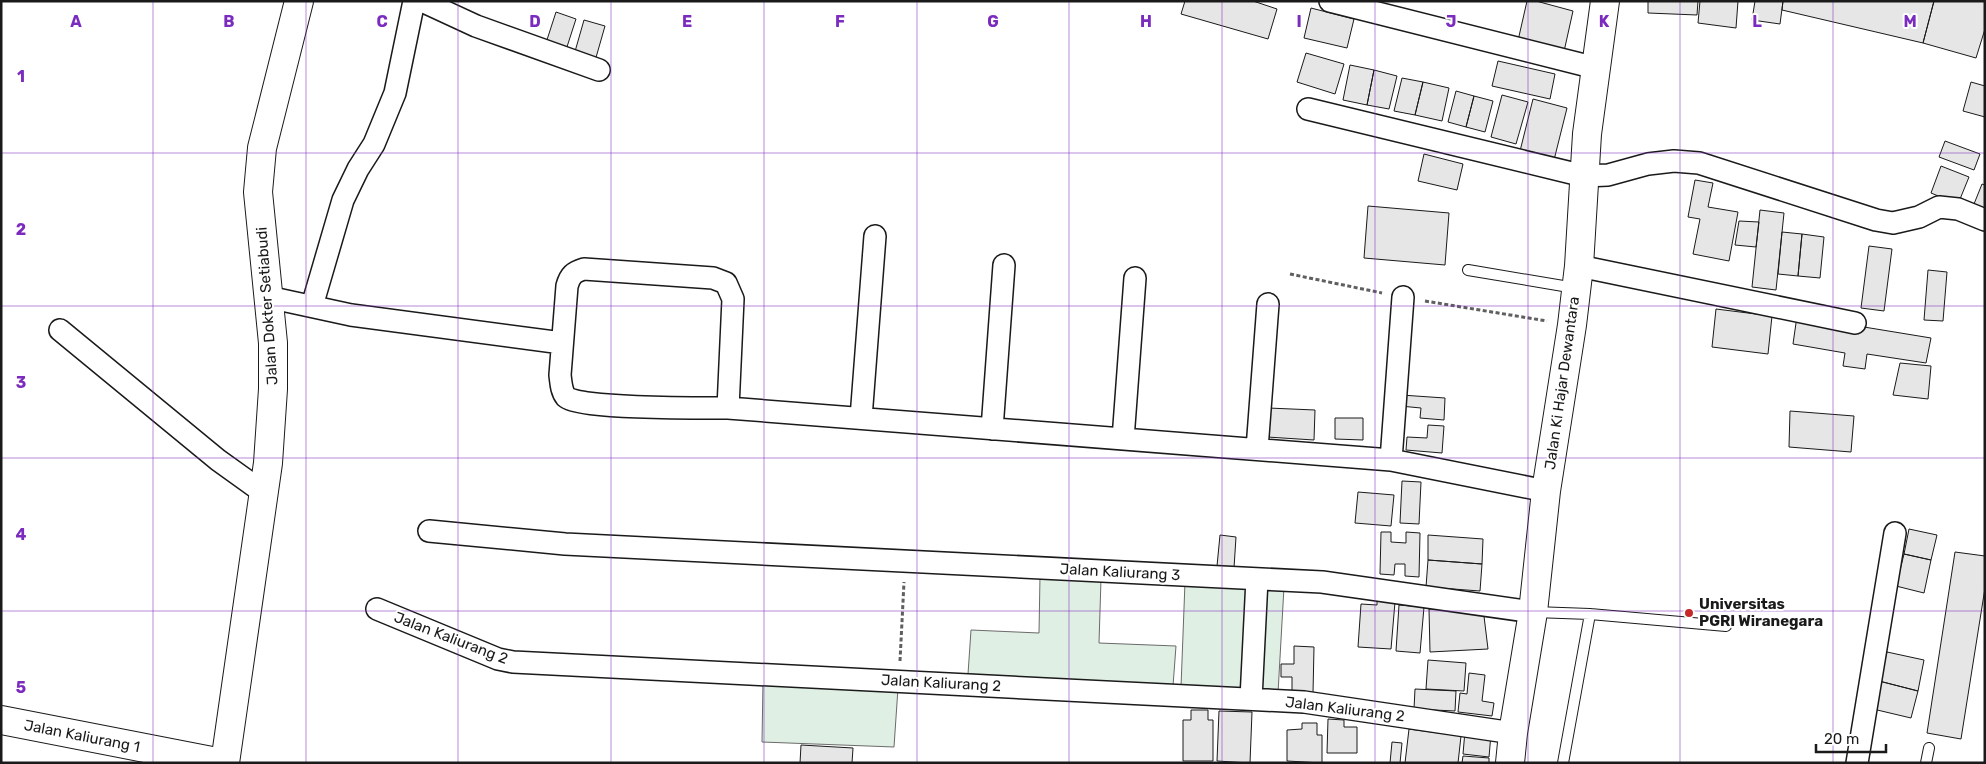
<svg xmlns="http://www.w3.org/2000/svg" width="1986" height="764" font-family="Rubik,sans-serif">
  <rect width="100%" height="100%" fill="#fff"/>
  <!-- green -->
  <path fill="#e0efe3" stroke="#6a6a6a" d="M 1040,576 L 1101,579 L 1099,643 L 1176,646 L 1173,686 L 968,674 L 971,630 L 1039,633 Z
    M 1185,582 L 1284,587 L 1278,693 L 1181,687 Z
    M 763,681 L 898,688 L 894,747 L 762,742 Z"/>
  <!-- building -->
  <path fill="#e6e6e6" stroke="#1a1a1a" d="M 1185,1 L 1253,1 L 1277,9 L 1268,39 L 1181,14 Z
    M 1527,1 L 1536,1 L 1573,11 L 1563,56 L 1517,45 Z
    M 1648,1 L 1698,1 L 1697,15 L 1648,13 Z
    M 1700,1 L 1738,1 L 1736,28 L 1698,23 Z
    M 1755,1 L 1783,1 L 1780,24 L 1752,20 Z
    M 1783,1 L 1934,1 L 1923,43 L 1782,10 Z
    M 1934,1 L 1985,1 L 1985,29 L 1976,58 L 1923,43 Z
    M 1311,8 L 1354,19 L 1347,48 L 1304,38 Z
    M 556,12 L 576,19 L 565,53 L 545,46 Z
    M 584,20 L 605,26 L 595,61 L 574,55 Z
    M 1306,53 L 1344,64 L 1335,94 L 1297,82 Z
    M 1498,61 L 1555,74 L 1550,99 L 1492,86 Z
    M 1350,65 L 1374,70 L 1367,105 L 1343,100 Z
    M 1374,70 L 1397,76 L 1389,109 L 1367,105 Z
    M 1402,78 L 1423,82 L 1415,115 L 1394,111 Z
    M 1423,82 L 1449,88 L 1442,121 L 1415,115 Z
    M 1971,82 L 1985,86 L 1985,117 L 1963,111 Z
    M 1456,91 L 1474,96 L 1466,127 L 1448,122 Z
    M 1502,95 L 1528,102 L 1516,144 L 1491,137 Z
    M 1474,96 L 1493,101 L 1485,132 L 1466,127 Z
    M 1533,99 L 1567,108 L 1554,160 L 1520,151 Z
    M 1945,141 L 1980,154 L 1974,170 L 1939,157 Z
    M 1424,154 L 1463,164 L 1457,190 L 1418,181 Z
    M 1941,166 L 1969,177 L 1958,204 L 1931,193 Z
    M 1695,180 L 1713,183 L 1708,207 L 1738,212 L 1729,261 L 1693,254 L 1700,219 L 1688,217 Z
    M 1982,184 L 1985,185 L 1985,214 L 1972,209 Z
    M 1368,206 L 1449,213 L 1445,265 L 1364,258 Z
    M 1760,210 L 1784,213 L 1776,290 L 1752,287 Z
    M 1739,221 L 1759,222 L 1756,247 L 1735,245 Z
    M 1782,232 L 1802,234 L 1798,276 L 1778,274 Z
    M 1802,234 L 1824,237 L 1820,278 L 1798,276 Z
    M 1869,246 L 1892,249 L 1884,311 L 1861,308 Z
    M 1928,270 L 1947,272 L 1943,321 L 1924,320 Z
    M 1716,309 L 1772,316 L 1768,354 L 1712,347 Z
    M 1797,316 L 1931,338 L 1926,363 L 1867,354 L 1865,369 L 1843,366 L 1845,353 L 1793,344 Z
    M 1900,363 L 1931,366 L 1928,399 L 1893,395 Z
    M 1401,395 L 1445,398 L 1444,420 L 1420,418 L 1421,408 L 1400,406 Z
    M 1268,408 L 1315,410 L 1314,440 L 1267,437 Z
    M 1790,411 L 1854,416 L 1851,452 L 1789,447 Z
    M 1335,418 L 1363,418 L 1363,440 L 1335,439 Z
    M 1428,425 L 1444,426 L 1442,453 L 1406,450 L 1407,437 L 1427,438 Z
    M 1402,481 L 1421,482 L 1419,524 L 1400,523 Z
    M 1358,492 L 1394,495 L 1391,526 L 1355,523 Z
    M 1909,529 L 1937,535 L 1931,560 L 1904,554 Z
    M 1381,532 L 1391,532 L 1391,542 L 1406,543 L 1406,532 L 1420,533 L 1419,577 L 1405,576 L 1405,564 L 1395,564 L 1394,575 L 1380,574 Z
    M 1220,535 L 1236,537 L 1234,568 L 1217,566 Z
    M 1428,535 L 1483,539 L 1482,564 L 1428,560 Z
    M 1955,552 L 1985,556 L 1985,588 L 1961,739 L 1927,733 Z
    M 1904,554 L 1931,560 L 1924,593 L 1896,586 Z
    M 1428,560 L 1482,564 L 1480,591 L 1426,587 Z
    M 1377,601 L 1395,602 L 1391,649 L 1358,647 L 1361,604 L 1377,605 Z
    M 1399,605 L 1424,607 L 1420,653 L 1396,651 Z
    M 1483,608 L 1488,649 L 1430,652 L 1429,609 Z
    M 1294,646 L 1314,647 L 1313,693 L 1292,692 L 1292,677 L 1281,677 L 1281,664 L 1294,664 Z
    M 1887,652 L 1924,660 L 1918,691 L 1879,681 Z
    M 1428,660 L 1466,663 L 1464,691 L 1426,689 Z
    M 1469,673 L 1485,675 L 1482,701 L 1494,703 L 1492,716 L 1458,712 L 1460,693 L 1467,694 Z
    M 1879,681 L 1918,691 L 1911,718 L 1873,709 Z
    M 1415,689 L 1456,691 L 1455,711 L 1414,709 Z
    M 1191,710 L 1208,710 L 1208,720 L 1213,720 L 1213,761 L 1183,761 L 1183,720 L 1191,720 Z
    M 1219,711 L 1252,712 L 1250,763 L 1217,761 Z
    M 1328,719 L 1344,720 L 1344,727 L 1357,727 L 1357,753 L 1327,753 Z
    M 1302,723 L 1317,723 L 1317,735 L 1322,735 L 1322,763 L 1287,761 L 1287,730 L 1302,729 Z
    M 1409,729 L 1461,736 L 1458,763 L 1405,763 Z
    M 1465,731 L 1491,734 L 1489,757 L 1463,754 Z
    M 1392,742 L 1402,743 L 1400,763 L 1390,763 Z
    M 801,745 L 853,748 L 852,763 L 800,763 Z
    M 1463,756 L 1489,758 L 1489,763 L 1462,763 Z"/>
  <g fill="none" stroke-linecap="round" stroke-linejoin="round">
    <!-- lane casing -->
    <g stroke="#1a1a1a" stroke-width="12">
      <path id="lane" d="M 1468,270 L 1575,288
        M 1534,612 L 1590,614 L 1726,626
        M 1563,763 L 1590,614
        M 1926,763 L 1929,748"/>
    </g>
    <!-- street casing -->
    <g stroke="#1a1a1a" stroke-width="24">
      <path id="street" d="M 422,1 L 476,26 L 599,70
        M 1330,1 L 1596,68
        M 1308,109 L 1584,176 L 1608,175 L 1648,164 L 1674,161 L 1699,163 L 1876,220 L 1893,223 L 1919,217 L 1939,207 L 1958,209 L 1985,220
        M 1579,266 L 1855,323
        M 268,297 L 351,315 L 562,343
        M 312,306 L 343,200 L 358,169 L 374,144 L 395,93 L 414,1
        M 60,330 L 218,460 L 264,493
        M 728,408 L 733,299 L 726,283 L 713,278 L 584,269 C 574,272 570,275 567,286 L 560,375 C 561,382 561,391 566,397 C 579,409 704,408 728,408 L 1391,460 L 1546,491
        M 861,418 L 875,236
        M 992,429 L 1004,265
        M 1123,439 L 1135,278
        M 1257,449 L 1268,304
        M 1391,460 L 1403,297
        M 429,531 L 565,544 L 1322,582 L 1533,612
        M 377,609 L 498,659 L 513,662 L 1304,702 L 1513,733
        M 1251,699 L 1257,579
        M 1857,763 L 1895,533"/>
    </g>
    <!-- secondary casing -->
    <g stroke="#1a1a1a" stroke-width="30">
      <path id="secondary" d="M 1,720 L 222,763
        M 1510,763 L 1513,733 L 1533,612 L 1546,491 L 1572,325 L 1579,266 L 1587,134 L 1605,1"/>
    </g>
    <!-- highway casing -->
    <g stroke="#1a1a1a" stroke-width="30">
      <path id="highway" d="M 225,763 L 268,463 L 273,389 L 273,343 L 258,192 L 262,148 L 299,1"/>
    </g>
    <!-- path -->
    <path stroke="#5f5f5f" stroke-width="3" stroke-dasharray="4 2.5" stroke-linecap="butt" d="M 1290,274 L 1382,293
      M 1425,301 L 1547,321
      M 900,661 L 904,582"/>
    <!-- lane -->
    <use href="#lane" stroke="#fff" stroke-width="10"/>
    <!-- street -->
    <use href="#street" stroke="#fff" stroke-width="21"/>
    <!-- secondary -->
    <use href="#secondary" stroke="#fff" stroke-width="28"/>
    <!-- highway -->
    <use href="#highway" stroke="#fff" stroke-width="28"/>
  </g>
  <!-- grid -->
  <path fill="none" stroke="#7b2cbf" stroke-width="1" stroke-opacity="0.55" d="M 153,1 L 153,763M 306,1 L 306,763M 458,1 L 458,763M 611,1 L 611,763M 764,1 L 764,763M 917,1 L 917,763M 1069,1 L 1069,763M 1222,1 L 1222,763M 1375,1 L 1375,763M 1528,1 L 1528,763M 1680,1 L 1680,763M 1833,1 L 1833,763M 1,153 L 1985,153M 1,306 L 1985,306M 1,458 L 1985,458M 1,611 L 1985,611"/>
  <!-- markers -->
  <circle fill="#c62828" stroke="#fff" stroke-width="2" cx="1689" cy="613" r="5"/>
  <g text-anchor="middle" stroke-width="4" stroke-linejoin="round" paint-order="stroke">
    <!-- street labels -->
    <g font-size="15" fill="#1a1a1a" stroke="#fff">
      <text transform="translate(267 306) rotate(-94)" y="5">Jalan Dokter Setiabudi</text>
      <text transform="translate(1562 383) rotate(-82)" y="5">Jalan Ki Hajar Dewantara</text>
      <text transform="translate(1120 572) rotate(3)" y="5">Jalan Kaliurang 3</text>
      <text transform="translate(451 638) rotate(21)" y="5">Jalan Kaliurang 2</text>
      <text transform="translate(941 683) rotate(3)" y="5">Jalan Kaliurang 2</text>
      <text transform="translate(1345 709) rotate(7)" y="5">Jalan Kaliurang 2</text>
      <text transform="translate(82 736) rotate(11)" y="5">Jalan Kaliurang 1</text>
    </g>
    <!-- poi labels -->
    <g font-size="15" font-weight="bold" fill="#1a1a1a" stroke="#fff" text-anchor="start">
      <text x="1699" y="609">Universitas<tspan x="1699" dy="17">PGRI Wiranegara</tspan></text>
    </g>
  </g>
  <g font-size="16" text-anchor="middle" font-weight="bold" fill="#7b2cbf" stroke="#fff" stroke-width="4" stroke-linejoin="round" paint-order="stroke">
    <text x="76" y="27">A</text>
    <text x="229" y="27">B</text>
    <text x="382" y="27">C</text>
    <text x="535" y="27">D</text>
    <text x="687" y="27">E</text>
    <text x="840" y="27">F</text>
    <text x="993" y="27">G</text>
    <text x="1146" y="27">H</text>
    <text x="1299" y="27">I</text>
    <text x="1451" y="27">J</text>
    <text x="1604" y="27">K</text>
    <text x="1757" y="27">L</text>
    <text x="1910" y="27">M</text>
    <text x="21" y="82">1</text>
    <text x="21" y="235">2</text>
    <text x="21" y="388">3</text>
    <text x="21" y="540">4</text>
    <text x="21" y="693">5</text>
  </g>
  <!-- border -->
  <rect width="1986" height="764" fill="none" stroke="#1a1a1a" stroke-width="5"/>
  <!-- scale -->
  <path d="M1816 744v8h70v-8" fill="none" stroke="#1a1a1a" stroke-width="2.5"/>
  <text x="1824" y="744" font-size="15" fill="#1a1a1a" stroke="#ffffff" stroke-width="4" paint-order="stroke">20 m</text>
</svg>
